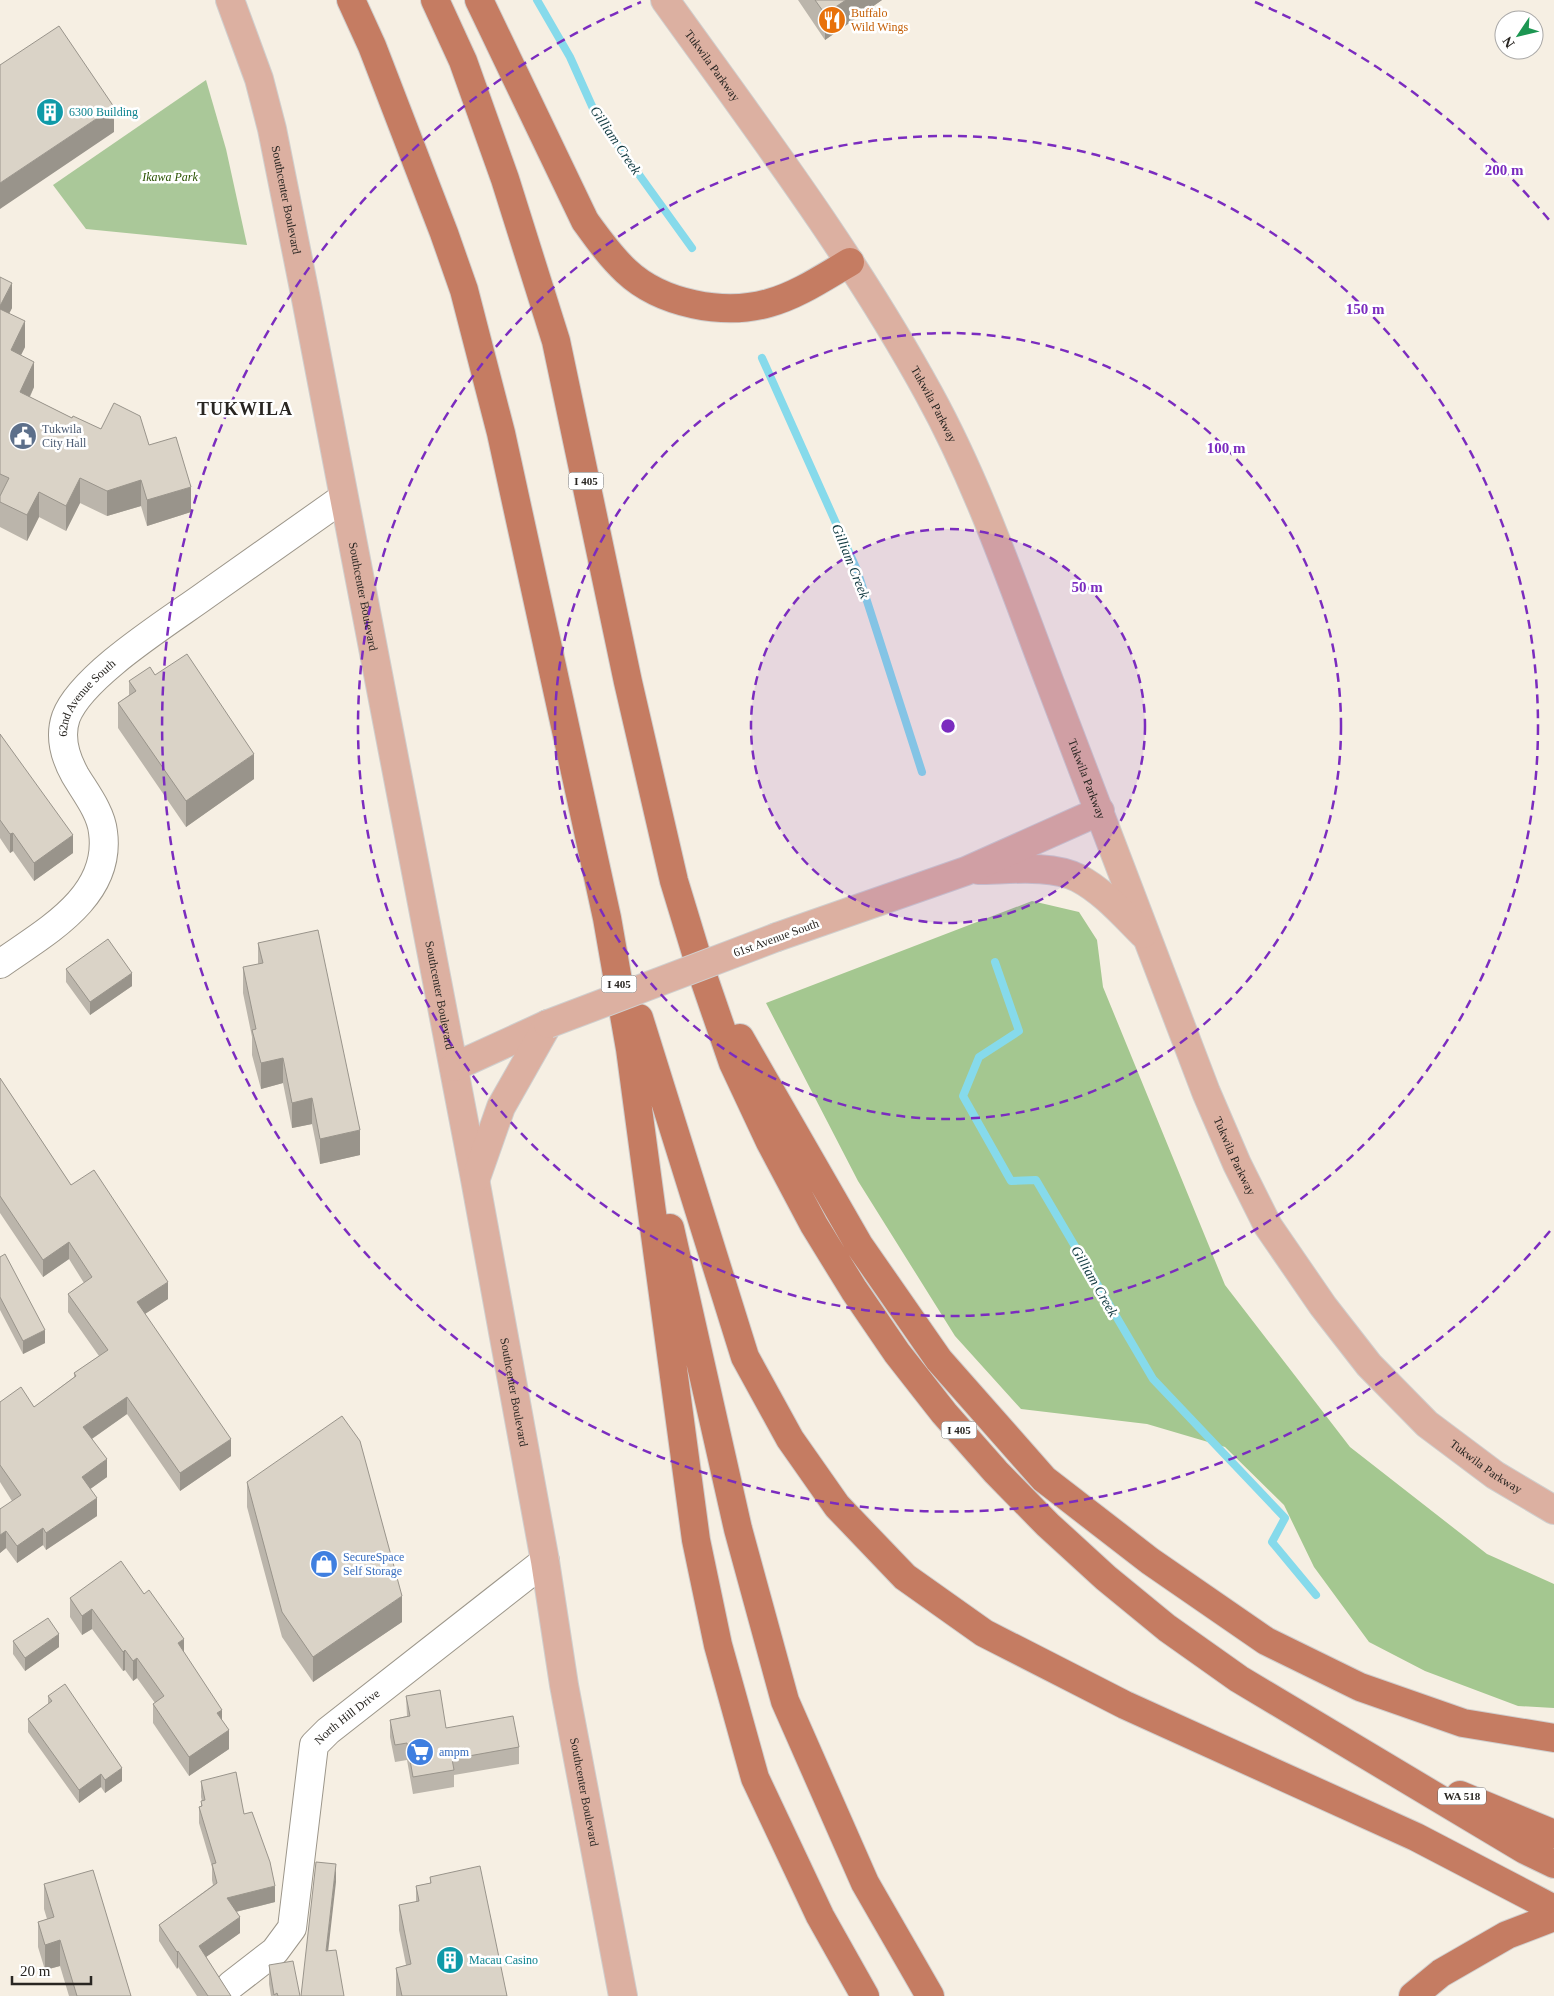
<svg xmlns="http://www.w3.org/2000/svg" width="1554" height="1996" font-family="Georgia,serif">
  <rect width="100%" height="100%" fill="#f6efe3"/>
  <!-- green -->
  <path fill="#aac899" d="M 206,80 L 226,149 L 247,245 L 86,229 L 53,185 Z"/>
  <!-- forest -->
  <path fill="#a4c790" d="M 1032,901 L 1079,912 L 1097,940 L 1103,987 L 1225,1285 L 1350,1447 L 1487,1554 L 1554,1584 L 1554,1708 L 1518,1706 L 1425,1671 L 1369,1642 L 1314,1567 L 1284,1505 L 1225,1447 L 1147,1424 L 1021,1409 L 955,1336 L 858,1181 L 766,1003 Z"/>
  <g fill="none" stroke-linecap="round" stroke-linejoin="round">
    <!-- stream -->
    <path stroke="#86daeb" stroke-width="8" d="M 537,0 L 570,57 L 596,115 L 692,248
      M 762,358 L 857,570 L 922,772
      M 995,962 L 1019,1031 L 979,1057 L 963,1096 L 1011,1181 L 1036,1180 L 1153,1379 L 1285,1518 L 1272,1542 L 1316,1595"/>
    <!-- minor casing -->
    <g stroke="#9c968a" stroke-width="30">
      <g id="minor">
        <path id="s1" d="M 0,964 C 45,932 112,897 103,832 C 101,812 85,792 75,775 C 65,757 59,737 66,717 C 82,675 170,621 207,594 C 253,562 298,530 343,498"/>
        <path id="s2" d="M 231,1985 L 275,1951 L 292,1928 L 314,1745 L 328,1731 L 545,1561"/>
      </g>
    </g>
    <!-- major casing -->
    <g stroke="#d0cfce" stroke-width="30">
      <g id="major">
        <path id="s3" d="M 230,0 L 259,79 L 272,129 L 306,299 L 475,1179 L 545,1561 L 564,1685 L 623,1996"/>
        <path id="s4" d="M 665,0 C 757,128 853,255 929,394 C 979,485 1013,586 1050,683 C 1102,819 1155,955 1206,1092 L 1237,1164 L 1268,1226 L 1323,1306 L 1369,1365 L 1427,1424 L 1495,1475 L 1554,1510"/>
        <path d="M 978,870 C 1007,870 1051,864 1078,878 C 1103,891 1123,914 1143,934"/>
        <path d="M 777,937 L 966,871 L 1100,811"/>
        <path d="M 454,1067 L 548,1024"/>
        <path d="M 476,1178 L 501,1107 L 548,1024"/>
      </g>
    </g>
    <!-- highway casing -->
    <g stroke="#d0cfce" stroke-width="30">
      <path id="highway" d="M 351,0 L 372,46 L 444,233 L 464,290 L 501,433 L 607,918 L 630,1049 L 696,1540 L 718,1645 L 755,1778 L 820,1916 L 865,1996
        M 435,0 L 463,61 L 505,179 L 556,341 L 628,682 L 674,881 L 702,973 L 733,1063 L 770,1142 L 814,1225 L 854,1290 L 897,1353 L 944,1413 L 996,1472 L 1048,1525 L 1106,1578 L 1167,1628 L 1239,1679 L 1525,1850 L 1554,1864
        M 479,0 L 585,221 C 598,239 610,256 626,271 C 661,304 724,316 769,303 C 798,295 824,277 850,262
        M 639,1018 L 745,1357 L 790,1439 L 837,1506 L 905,1577 L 984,1633 L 1125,1705 L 1416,1837 L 1554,1909
        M 740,1038 L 859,1245 L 939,1360 L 1044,1479 L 1150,1561 L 1266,1641 L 1360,1687 L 1463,1723 L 1554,1738
        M 670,1228 L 738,1529 L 785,1701 L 865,1883 L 930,1996
        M 1460,1795 L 1554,1834
        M 1413,1996 L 1441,1973 L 1507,1935 L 1554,1917"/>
    </g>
    <!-- minor -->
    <use href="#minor" stroke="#fff" stroke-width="28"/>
    <!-- major -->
    <use href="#major" stroke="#dcb0a1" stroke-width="28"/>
    <!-- highway -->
    <use href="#highway" stroke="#c57c62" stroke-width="28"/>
    <!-- major-bridge casing -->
    <g stroke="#d0cfce" stroke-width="30" stroke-linecap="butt">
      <path id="major-bridge" d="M 548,1024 L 777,937"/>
    </g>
    <!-- major-bridge -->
    <use href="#major-bridge" stroke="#dcb0a1" stroke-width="28"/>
  </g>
  <!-- wall -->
  <path fill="#bbb5ab" d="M 798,0 L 882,0 L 825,40 Z
    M 0,277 L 12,308 L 9,313 L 25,347 L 21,355 L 34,387 L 30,397 L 72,418 L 101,429 L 149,445 L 191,512 L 147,526 L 141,506 L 107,516 L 80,503 L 66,531 L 39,517 L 27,541 L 0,527 Z
    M 129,681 L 254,779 L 186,827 L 118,728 L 118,703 L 129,695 Z
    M 0,734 L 73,853 L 34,881 L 13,851 L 10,853 L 0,838 Z
    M 258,943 L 360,1155 L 320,1164 L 312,1124 L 292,1128 L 283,1083 L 261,1089 L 252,1055 L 252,1037 L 243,993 L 243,967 L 258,964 Z
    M 66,969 L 132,986 L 90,1015 L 66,982 Z
    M 0,1078 L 71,1185 L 168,1299 L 145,1314 L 231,1456 L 180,1491 L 127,1414 L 92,1439 L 107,1477 L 90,1489 L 97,1516 L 46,1550 L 43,1545 L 17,1563 L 6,1548 L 0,1553 L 12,1501 L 0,1482 L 0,1402 L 34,1407 L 74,1377 L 74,1373 L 99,1356 L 68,1312 L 68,1294 L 84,1283 L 69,1259 L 43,1277 L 0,1213 Z
    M 0,1257 L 45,1343 L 23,1354 L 0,1310 Z
    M 247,1482 L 402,1622 L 313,1682 L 282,1637 L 247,1507 Z
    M 70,1598 L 184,1653 L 222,1720 L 229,1749 L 189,1776 L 153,1723 L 153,1704 L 155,1703 L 137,1678 L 133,1681 L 125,1670 L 123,1671 L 92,1629 L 82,1635 L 70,1617 Z
    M 13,1641 L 59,1647 L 25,1671 L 13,1654 Z
    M 48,1696 L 122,1781 L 105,1793 L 101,1787 L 79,1803 L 28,1732 L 28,1719 L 48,1704 Z
    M 406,1696 L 446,1728 L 519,1747 L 519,1764 L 454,1775 L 454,1787 L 413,1794 L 407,1760 L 395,1762 L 390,1737 L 390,1720 L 407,1716 Z
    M 201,1781 L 244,1814 L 275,1902 L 236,1912 L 240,1933 L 206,1957 L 231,1996 L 197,1996 L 178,1967 L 177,1969 L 159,1941 L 159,1925 L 213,1885 L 212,1880 L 212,1867 L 199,1823 L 199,1807 L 201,1806 L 202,1801 L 201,1797 Z
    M 430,1877 L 507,1996 L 396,1996 L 396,1968 L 406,1965 L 399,1930 L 399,1905 L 416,1902 L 416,1886 L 430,1883 Z
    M 44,1884 L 131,1996 L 69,1996 L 60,1966 L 45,1970 L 38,1947 L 38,1922 L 47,1919 L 44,1909 Z
    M 269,1965 L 300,1996 L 271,1996 L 269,1984 Z"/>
  <!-- shaded-wall -->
  <path fill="#99948b" d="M 846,0 L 882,0 L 825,40 L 825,14 Z
    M 114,107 L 114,132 L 0,209 L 0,183 Z
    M 12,283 L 12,308 L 0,332 L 0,306 Z
    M 25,321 L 25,347 L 11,375 L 11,350 Z
    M 34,362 L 34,387 L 20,417 L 20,392 Z
    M 80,478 L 80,503 L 66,531 L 66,506 Z
    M 141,480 L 141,506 L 107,516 L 107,491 Z
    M 191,487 L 191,512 L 147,526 L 147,500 Z
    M 39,492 L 39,517 L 27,541 L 27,515 Z
    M 254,754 L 254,779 L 186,827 L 186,801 Z
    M 13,833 L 13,851 L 10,853 L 10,834 Z
    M 73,835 L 73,853 L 34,881 L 34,863 Z
    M 132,973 L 132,986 L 90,1015 L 90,1002 Z
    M 283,1058 L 283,1083 L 261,1089 L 261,1063 Z
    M 312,1098 L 312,1124 L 292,1128 L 292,1103 Z
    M 360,1130 L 360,1155 L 320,1164 L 320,1139 Z
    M 69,1242 L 69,1259 L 43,1277 L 43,1260 Z
    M 168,1282 L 168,1299 L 137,1319 L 137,1302 Z
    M 45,1330 L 45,1343 L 23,1354 L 23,1341 Z
    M 127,1397 L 127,1414 L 83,1445 L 83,1427 Z
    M 231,1439 L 231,1456 L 180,1491 L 180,1473 Z
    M 107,1459 L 107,1477 L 82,1495 L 82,1477 Z
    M 97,1498 L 97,1516 L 46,1550 L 46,1533 Z
    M 43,1528 L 43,1545 L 17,1563 L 17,1546 Z
    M 6,1531 L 6,1548 L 0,1553 L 0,1535 Z
    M 402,1596 L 402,1622 L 313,1682 L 313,1657 Z
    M 92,1609 L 92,1629 L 82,1635 L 82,1616 Z
    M 59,1634 L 59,1647 L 25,1671 L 25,1658 Z
    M 184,1639 L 184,1658 L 178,1643 Z
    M 125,1650 L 125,1670 L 123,1671 L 123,1652 Z
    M 137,1658 L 137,1678 L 133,1681 L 133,1661 Z
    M 222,1710 L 222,1730 L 217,1713 Z
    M 229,1730 L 229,1749 L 189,1776 L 189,1757 Z
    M 122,1768 L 122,1781 L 105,1793 L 105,1780 Z
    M 101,1774 L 101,1787 L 79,1803 L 79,1790 Z
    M 336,1864 L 336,1882 L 326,1970 L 326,1951 Z
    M 275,1886 L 275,1902 L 227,1914 L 227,1898 Z
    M 240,1917 L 240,1933 L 199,1962 L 199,1946 Z
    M 60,1940 L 60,1966 L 45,1970 L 45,1945 Z
    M 178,1951 L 178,1967 L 177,1969 L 177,1952 Z"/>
  <!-- building -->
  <path fill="#dad3c7" stroke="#99948b" d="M 815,0 L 846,0 L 825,14 Z
    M 59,26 L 114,107 L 0,183 L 0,65 Z
    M 0,277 L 12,283 L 0,306 Z
    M 0,309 L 25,321 L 11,350 L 34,362 L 20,392 L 72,418 L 73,416 L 101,429 L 114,403 L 140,416 L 149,445 L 176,437 L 191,487 L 147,500 L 141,480 L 107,491 L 80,478 L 66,506 L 39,492 L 27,515 L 0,502 L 0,496 L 9,478 L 0,474 Z
    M 187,654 L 254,754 L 186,801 L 118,703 L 136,691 L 129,681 L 150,667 L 155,675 Z
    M 0,734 L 73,835 L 34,863 L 13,833 L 10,834 L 0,820 Z
    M 318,930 L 360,1130 L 320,1139 L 312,1098 L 292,1103 L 283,1058 L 261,1063 L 252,1030 L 256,1029 L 243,967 L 263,963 L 258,943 Z
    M 108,939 L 132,973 L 90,1002 L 66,969 Z
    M 0,1078 L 71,1185 L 94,1170 L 168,1282 L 137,1302 L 231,1439 L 180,1473 L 127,1397 L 83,1427 L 107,1459 L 82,1477 L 97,1498 L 46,1533 L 43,1528 L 17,1546 L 6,1531 L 0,1535 L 0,1509 L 21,1495 L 0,1465 L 0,1402 L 21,1387 L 34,1407 L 76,1376 L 74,1373 L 108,1350 L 68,1294 L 92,1277 L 69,1242 L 43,1260 L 0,1196 Z
    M 5,1254 L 45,1330 L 23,1341 L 0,1297 L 0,1257 Z
    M 342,1416 L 360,1441 L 402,1596 L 313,1657 L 282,1612 L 247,1482 Z
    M 121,1561 L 144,1594 L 149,1590 L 184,1639 L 178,1643 L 222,1710 L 217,1713 L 229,1730 L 189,1757 L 153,1704 L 164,1696 L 137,1658 L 133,1661 L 125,1650 L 123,1652 L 92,1609 L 82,1616 L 70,1598 Z
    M 48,1618 L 59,1634 L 25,1658 L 13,1641 Z
    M 65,1684 L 122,1768 L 105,1780 L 101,1774 L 79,1790 L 28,1719 L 52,1701 L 48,1696 Z
    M 440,1690 L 446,1728 L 513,1716 L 519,1747 L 452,1759 L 454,1770 L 413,1777 L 407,1743 L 395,1745 L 390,1720 L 410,1716 L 406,1696 Z
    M 236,1772 L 244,1814 L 252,1812 L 270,1862 L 275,1886 L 227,1898 L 240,1917 L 199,1946 L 231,1996 L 208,1996 L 178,1951 L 177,1952 L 159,1925 L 217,1883 L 212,1864 L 216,1863 L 199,1807 L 202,1806 L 201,1801 L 205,1800 L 201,1781 Z
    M 316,1862 L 336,1864 L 326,1951 L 336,1950 L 344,1996 L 301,1996 Z
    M 480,1866 L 507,1996 L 402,1996 L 396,1968 L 411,1964 L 399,1905 L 419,1901 L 416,1886 L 431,1883 L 430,1877 Z
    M 93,1870 L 131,1996 L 77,1996 L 60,1940 L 45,1945 L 38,1922 L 54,1917 L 44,1884 Z
    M 293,1961 L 300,1996 L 278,1996 L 277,1993 L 274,1995 L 269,1965 Z"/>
  <!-- distance rings -->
  <circle cx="948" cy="726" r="197" fill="#7b2cbf" fill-opacity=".12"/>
  <g fill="none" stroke="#7b2cbf" stroke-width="2.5" stroke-dasharray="9 6">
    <circle cx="948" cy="726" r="197"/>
    <circle cx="948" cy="726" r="393"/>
    <circle cx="948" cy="726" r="590"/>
    <path d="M1550 1231A786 786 0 1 1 641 2M1255 2A786 786 0 0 1 1550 221"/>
  </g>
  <!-- icons -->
  <defs>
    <g id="restaurant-disc" transform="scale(1.4375)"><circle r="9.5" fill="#e8710a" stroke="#fff"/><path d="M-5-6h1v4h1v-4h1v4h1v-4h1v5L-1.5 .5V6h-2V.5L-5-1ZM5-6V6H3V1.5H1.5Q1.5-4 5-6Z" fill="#fff"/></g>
    <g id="building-disc" transform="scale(1.4375)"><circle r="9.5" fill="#0f9aa8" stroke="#fff"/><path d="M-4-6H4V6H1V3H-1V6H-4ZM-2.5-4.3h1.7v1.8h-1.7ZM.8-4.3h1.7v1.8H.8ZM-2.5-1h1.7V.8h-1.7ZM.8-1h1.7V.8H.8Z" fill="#fff"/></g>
    <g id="civic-disc" transform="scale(1.4375)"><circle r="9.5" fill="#5c6f8a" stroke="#fff"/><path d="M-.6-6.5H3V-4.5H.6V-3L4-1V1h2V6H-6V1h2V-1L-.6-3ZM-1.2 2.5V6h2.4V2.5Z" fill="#fff"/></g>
    <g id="shop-disc" transform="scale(1.4375)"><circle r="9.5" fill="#3f7fe0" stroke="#fff"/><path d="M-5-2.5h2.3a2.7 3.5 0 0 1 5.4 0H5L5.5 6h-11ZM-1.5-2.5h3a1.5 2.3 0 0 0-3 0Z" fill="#fff"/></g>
    <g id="supermarket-disc" transform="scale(1.4375)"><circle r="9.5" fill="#3f7fe0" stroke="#fff"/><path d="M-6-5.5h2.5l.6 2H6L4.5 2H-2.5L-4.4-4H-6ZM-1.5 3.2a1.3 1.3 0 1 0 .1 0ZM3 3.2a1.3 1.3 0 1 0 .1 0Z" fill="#fff"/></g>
  </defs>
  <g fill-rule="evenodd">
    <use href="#restaurant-disc" x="832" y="20"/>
    <use href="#building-disc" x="50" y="112"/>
    <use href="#civic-disc" x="23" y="436"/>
    <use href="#shop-disc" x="324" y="1564"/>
    <use href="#supermarket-disc" x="420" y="1752"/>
    <use href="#building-disc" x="450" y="1960"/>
  </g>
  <g text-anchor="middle" stroke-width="5" stroke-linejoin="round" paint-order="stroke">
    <!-- shield labels -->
    <g fill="#fff" stroke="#696764" stroke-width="1">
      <rect x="568.5" y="472.5" width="35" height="17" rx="4"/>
      <rect x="601.5" y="975.5" width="35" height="17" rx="4"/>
      <rect x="941.5" y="1421.5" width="35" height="17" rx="4"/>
      <rect x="1438" y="1787.5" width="48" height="17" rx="4"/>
    </g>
    <g font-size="11" font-weight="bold" fill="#292622">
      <text x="586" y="485">I 405</text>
      <text x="619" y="988">I 405</text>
      <text x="959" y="1434">I 405</text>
      <text x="1462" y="1800">WA 518</text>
    </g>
    <!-- food labels -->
    <g font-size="12" fill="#c56008" stroke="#fff" text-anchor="start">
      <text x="851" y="17">Buffalo<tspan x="851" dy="14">Wild Wings</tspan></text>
    </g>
    <!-- street labels -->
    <g font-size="12" fill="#292622" stroke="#fff">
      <text dy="4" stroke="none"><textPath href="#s4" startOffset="81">Tukwila Parkway</textPath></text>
      <text dy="4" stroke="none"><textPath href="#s3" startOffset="208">Southcenter Boulevard</textPath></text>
      <text dy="4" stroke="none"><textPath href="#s4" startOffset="486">Tukwila Parkway</textPath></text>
      <text dy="4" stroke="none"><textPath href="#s3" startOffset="612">Southcenter Boulevard</textPath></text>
      <text dy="4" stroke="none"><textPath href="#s1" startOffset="329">62nd Avenue South</textPath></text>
      <text dy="4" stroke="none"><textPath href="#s4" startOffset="891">Tukwila Parkway</textPath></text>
      <text transform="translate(776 938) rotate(-20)" y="4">61st Avenue South</text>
      <text dy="4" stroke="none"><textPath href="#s3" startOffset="1018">Southcenter Boulevard</textPath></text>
      <text dy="4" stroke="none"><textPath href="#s4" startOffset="1296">Tukwila Parkway</textPath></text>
      <text dy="4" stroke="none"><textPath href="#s3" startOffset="1422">Southcenter Boulevard</textPath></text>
      <text dy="4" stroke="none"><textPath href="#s4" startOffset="1701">Tukwila Parkway</textPath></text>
      <text dy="4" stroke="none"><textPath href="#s2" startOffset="312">North Hill Drive</textPath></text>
      <text dy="4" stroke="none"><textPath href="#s3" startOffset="1828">Southcenter Boulevard</textPath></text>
    </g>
    <!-- culture labels -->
    <g font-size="12" fill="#0d838f" stroke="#fff" text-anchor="start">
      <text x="69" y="116">6300 Building</text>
      <text x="469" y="1964">Macau Casino</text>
    </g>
    <!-- park labels -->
    <g font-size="12" font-style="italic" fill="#295200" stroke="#fff">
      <text x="170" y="181">Ikawa Park</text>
    </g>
    <!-- service labels -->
    <g font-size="12" fill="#4e5e75" stroke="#fff" text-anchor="start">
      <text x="42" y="433">Tukwila<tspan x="42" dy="14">City Hall</tspan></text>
    </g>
    <!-- shop labels -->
    <g font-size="12" fill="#366cbe" stroke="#fff" text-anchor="start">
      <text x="343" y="1561">SecureSpace<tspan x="343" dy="14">Self Storage</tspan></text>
      <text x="439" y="1756">ampm</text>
    </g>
    <!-- water labels -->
    <g font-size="14" font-style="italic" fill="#103940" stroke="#fff">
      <text transform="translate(616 140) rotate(56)" y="5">Gilliam Creek</text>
      <text transform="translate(851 561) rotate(68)" y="5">Gilliam Creek</text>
      <text transform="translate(1095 1281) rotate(60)" y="5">Gilliam Creek</text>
    </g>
    <!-- district labels -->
    <g font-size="18" font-weight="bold" letter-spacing="1" fill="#292622" stroke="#fff">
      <text x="245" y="415">TUKWILA</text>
    </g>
  </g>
  <circle cx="948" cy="726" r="8" fill="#7b2cbf" stroke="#fff" stroke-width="2.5"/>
  <g font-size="15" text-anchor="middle" font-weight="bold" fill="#7b2cbf" stroke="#fff" stroke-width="5" stroke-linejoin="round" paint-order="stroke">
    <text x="1504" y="175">200 m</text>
    <text x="1365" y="314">150 m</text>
    <text x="1226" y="453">100 m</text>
    <text x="1087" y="592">50 m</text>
  </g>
  <!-- north arrow -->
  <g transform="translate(1519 35) rotate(235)"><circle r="24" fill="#ffffff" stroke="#a9a8a7"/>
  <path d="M0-4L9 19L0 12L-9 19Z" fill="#1c9652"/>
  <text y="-8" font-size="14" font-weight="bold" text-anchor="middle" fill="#292622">N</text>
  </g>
  <!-- scale -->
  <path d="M12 1976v8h79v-8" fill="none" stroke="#292622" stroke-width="2.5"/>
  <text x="20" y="1976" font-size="15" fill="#292622" stroke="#ffffff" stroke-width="4" paint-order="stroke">20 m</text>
</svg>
